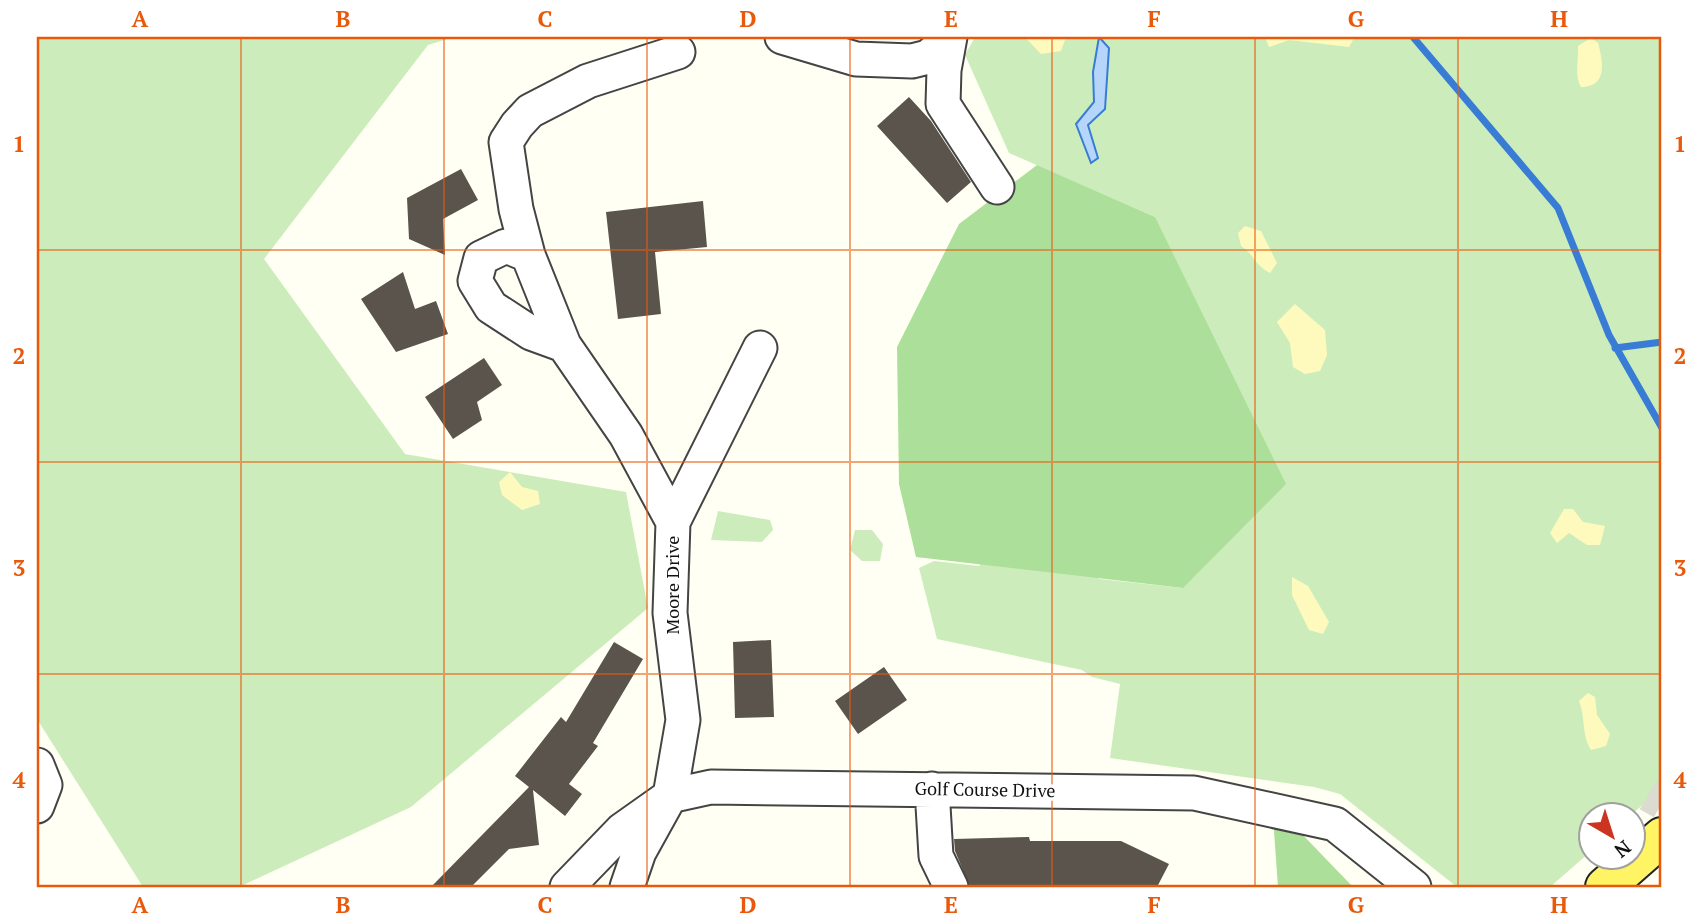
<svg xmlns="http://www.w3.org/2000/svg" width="1699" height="924" font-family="'PT Serif',serif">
  <rect width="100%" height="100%" fill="#fffff4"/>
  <!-- green -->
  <path fill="#ccedbb" d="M 37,37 L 454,37 L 428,45 L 264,259 L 405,454 L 626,492 L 648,608 L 411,807 L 239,887 L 143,887 L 37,719 Z
    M 975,37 L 1662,37 L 1662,788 L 1631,815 L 1590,816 L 1590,852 L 1550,887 L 1457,887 L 1340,794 L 1314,787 L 1110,758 L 1120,684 L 1092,677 L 1082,670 L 937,639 L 919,568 L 934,561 L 979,566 L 987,555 L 1069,562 L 1100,579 L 1183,588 L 1155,217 L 1009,153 L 965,55 Z
    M 718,511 L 770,520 L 773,530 L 762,542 L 711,540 Z
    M 855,530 L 872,530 L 883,544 L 880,561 L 862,561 L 850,550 Z"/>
  <!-- forest -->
  <path fill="#acdf99" d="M 1037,165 L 1155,217 L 1286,484 L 1183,588 L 916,557 L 899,484 L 897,347 L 959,224 Z
    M 1272,803 L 1353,887 L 1278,887 Z"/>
  <!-- sand -->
  <path fill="#fefabe" d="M 1025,37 L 1066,37 L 1061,51 L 1041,54 Z
    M 1265,37 L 1352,37 L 1354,38 L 1349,47 L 1289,40 L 1269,47 Z
    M 1591,38 L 1598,43 C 1603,61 1608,87 1581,87 C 1574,76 1579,59 1578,46 Z
    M 1245,226 L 1261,231 L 1277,263 L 1270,273 C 1254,265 1255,255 1241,246 L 1238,233 Z
    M 1295,304 L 1325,330 L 1327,355 L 1320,371 L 1305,374 L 1293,367 L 1290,343 L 1277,322 Z
    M 510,472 L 522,487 L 538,491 L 540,504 L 522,510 L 502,495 L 499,482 Z
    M 1564,509 L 1573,509 L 1583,522 L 1605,526 L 1600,545 L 1587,545 L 1569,533 L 1557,543 L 1550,533 Z
    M 1292,577 L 1308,586 L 1329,622 L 1323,634 L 1309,630 L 1292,595 Z
    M 1588,693 L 1595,697 L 1597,715 L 1610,734 L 1606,746 L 1591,750 C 1581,733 1586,719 1579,701 Z"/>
  <!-- water -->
  <path fill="#b6d5fa" stroke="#387cd5" stroke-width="2" d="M 1099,37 L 1109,48 L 1105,109 L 1088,125 L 1098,158 L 1091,163 L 1076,124 L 1094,102 L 1093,72 Z"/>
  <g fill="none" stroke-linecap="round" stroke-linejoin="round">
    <!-- stream -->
    <path stroke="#387cd5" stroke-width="7" d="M 1413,37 L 1558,208 L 1609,335 L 1662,428
      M 1615,348 L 1662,342"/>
  </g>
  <!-- building -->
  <path fill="#5a544c" d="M 909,97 L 931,121 L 971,182 L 947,203 L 877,126 Z
    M 461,169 L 478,200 L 443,219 L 445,255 L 409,239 L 407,198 Z
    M 703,201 L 707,247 L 655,252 L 661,314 L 618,319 L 606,212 Z
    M 403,272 L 415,309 L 436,301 L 448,334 L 396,352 L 361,299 Z
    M 484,358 L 502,385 L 477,402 L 482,420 L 453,439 L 425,397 Z
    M 771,640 L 774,717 L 735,718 L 733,642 Z
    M 614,642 L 643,659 L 593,743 L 598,746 L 569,784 L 582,794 L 565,816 L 533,790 L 539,845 L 509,849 L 471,887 L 431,887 L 529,787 L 515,776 L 561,717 L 566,722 Z
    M 884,667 L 907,700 L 858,734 L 835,701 Z
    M 1029,837 L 1030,841 L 1121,841 L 1169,864 L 1157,887 L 970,887 L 955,851 L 954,839 Z"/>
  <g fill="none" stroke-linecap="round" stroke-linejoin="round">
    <!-- minor-tunnel -->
    <path stroke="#dbdbd2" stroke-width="33" stroke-dasharray="33 17" stroke-linecap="butt" d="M 1648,795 L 1662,803"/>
    <!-- minor casing -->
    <g stroke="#444" stroke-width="37">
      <path id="minor" d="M 782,37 L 856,59 L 912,61 L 928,57 L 949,39
        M 950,37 L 944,70 L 943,104 L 997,187
        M 528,255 L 516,209 L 506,142 L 517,125 L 530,111 L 588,81 L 678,52
        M 564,345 L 531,333 L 491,307 L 475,281 L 481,258 L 506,246 L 528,255 L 564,345 L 626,435 L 673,522 L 670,613 L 683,720 L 670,796 L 639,852 L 627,887
        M 673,522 L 760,348
        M 37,765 L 45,785 L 37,806
        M 932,789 L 936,856 L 951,887
        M 567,887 L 622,830 L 670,796 L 711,787 L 1194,793 L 1335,824 L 1414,887"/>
    </g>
    <!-- major casing -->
    <g stroke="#222" stroke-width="42">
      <path id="major" d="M 1605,887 L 1662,837"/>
    </g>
    <!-- minor -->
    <use href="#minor" stroke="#fff" stroke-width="33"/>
    <!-- major -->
    <use href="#major" stroke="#fff464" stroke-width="38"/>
  </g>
  <!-- grid -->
  <path fill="none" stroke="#e8590c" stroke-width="2" stroke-opacity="0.55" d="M 241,37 L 241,887M 444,37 L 444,887M 647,37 L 647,887M 850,37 L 850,887M 1052,37 L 1052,887M 1255,37 L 1255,887M 1458,37 L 1458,887M 37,250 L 1662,250M 37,462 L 1662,462M 37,674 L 1662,674"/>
  <g text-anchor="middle" stroke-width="7" stroke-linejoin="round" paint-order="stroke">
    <!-- street labels -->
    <g font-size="18" fill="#111" stroke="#fff">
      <text transform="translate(673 585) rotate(-90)" y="6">Moore Drive</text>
      <text transform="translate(985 790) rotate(1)" y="6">Golf Course Drive</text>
    </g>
  </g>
  <!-- border -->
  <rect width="1699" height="924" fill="none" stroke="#ffffff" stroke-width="77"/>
  <!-- north arrow -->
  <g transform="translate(1612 836) rotate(141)"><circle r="33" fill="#ffffff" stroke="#a0a0a0" stroke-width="2"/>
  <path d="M0-5L12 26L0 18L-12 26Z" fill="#cb341f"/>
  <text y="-10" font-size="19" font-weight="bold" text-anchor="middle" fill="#111111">N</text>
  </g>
  <rect x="38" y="38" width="1622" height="848" fill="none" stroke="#e8590c" stroke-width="2.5"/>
  <g font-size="23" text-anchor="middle" font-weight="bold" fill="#e8590c">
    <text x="140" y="27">A</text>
    <text x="343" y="27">B</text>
    <text x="545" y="27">C</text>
    <text x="748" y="27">D</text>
    <text x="951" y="27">E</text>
    <text x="1154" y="27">F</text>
    <text x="1356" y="27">G</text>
    <text x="1559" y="27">H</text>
    <text x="19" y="152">1</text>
    <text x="1680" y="152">1</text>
    <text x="19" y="364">2</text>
    <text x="1680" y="364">2</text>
    <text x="19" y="576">3</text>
    <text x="1680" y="576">3</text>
    <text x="19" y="788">4</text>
    <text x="1680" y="788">4</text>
    <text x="140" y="913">A</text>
    <text x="343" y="913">B</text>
    <text x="545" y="913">C</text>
    <text x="748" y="913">D</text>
    <text x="951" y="913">E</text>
    <text x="1154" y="913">F</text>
    <text x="1356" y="913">G</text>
    <text x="1559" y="913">H</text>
  </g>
</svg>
